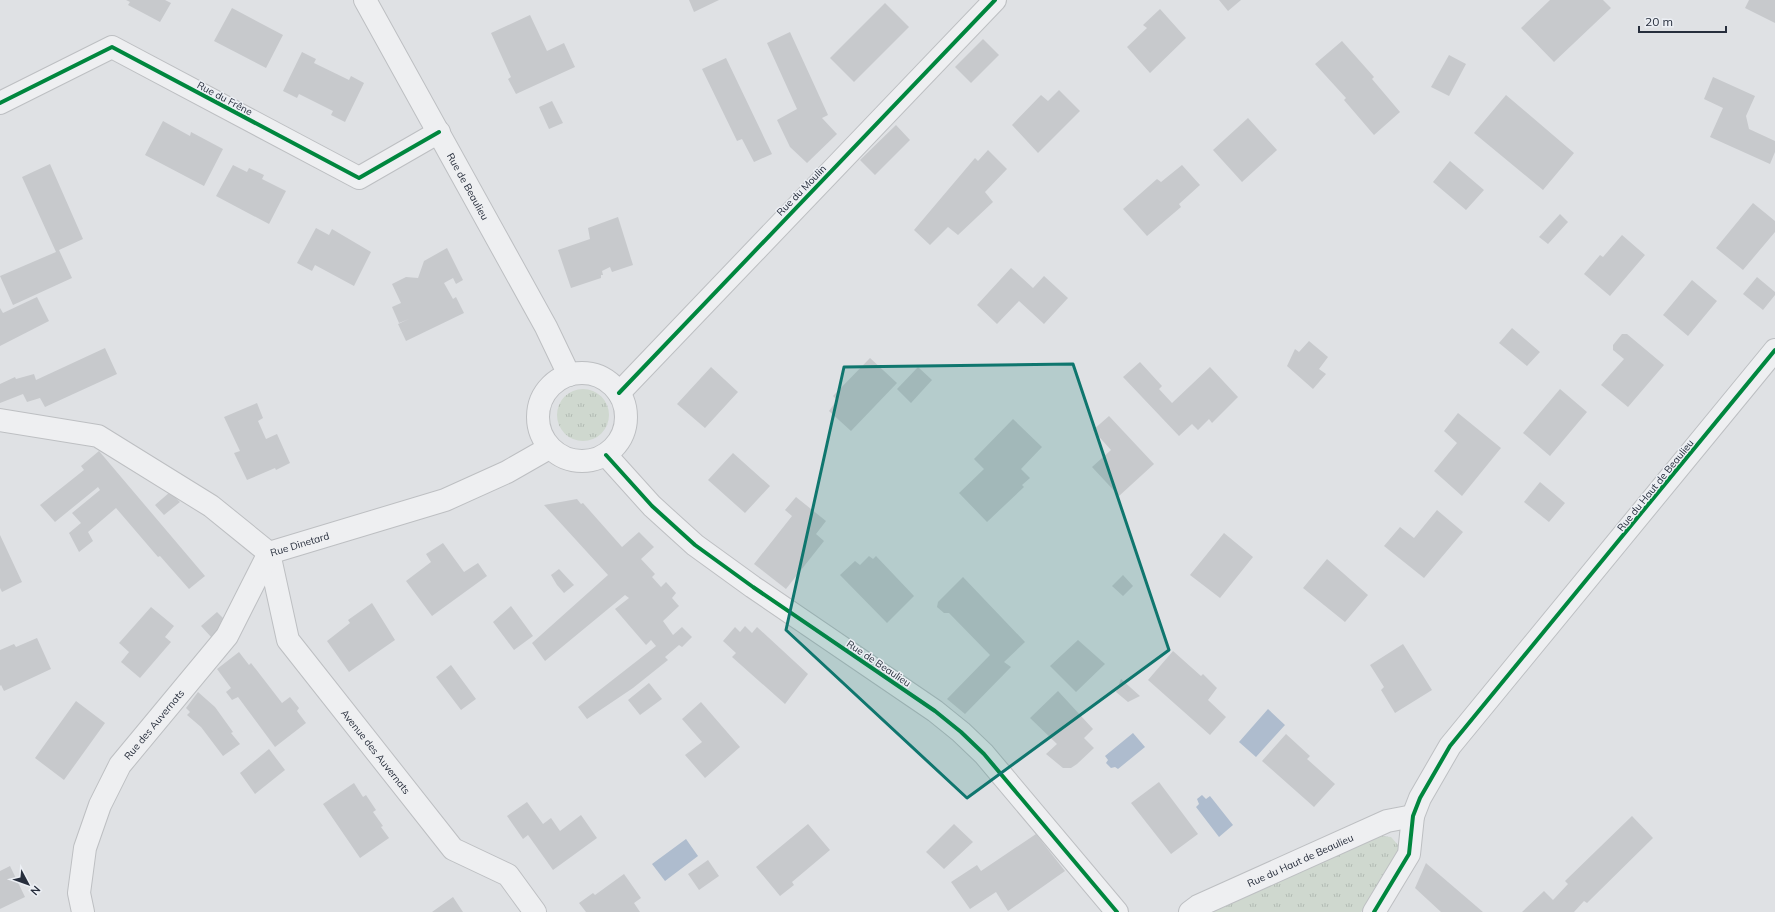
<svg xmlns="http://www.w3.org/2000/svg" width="1775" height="912" font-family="Mulish,sans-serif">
  <defs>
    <pattern id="grass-tufts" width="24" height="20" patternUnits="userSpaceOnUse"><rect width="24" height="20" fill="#cfd8cf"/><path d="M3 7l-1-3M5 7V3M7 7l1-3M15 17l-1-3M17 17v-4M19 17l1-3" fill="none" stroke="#b2bab3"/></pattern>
  </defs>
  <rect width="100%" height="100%" fill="#dfe1e4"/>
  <!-- grass -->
  <path fill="url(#grass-tufts)" d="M557 415a26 26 0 1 1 52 0a26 26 0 1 1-52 0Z
    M 1381,836 L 1391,837 L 1398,845 L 1398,857 L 1361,912 L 1210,912 Z"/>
  <!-- water -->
  <path fill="#aebcce" d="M 1268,709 L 1285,725 L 1256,757 L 1239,742 Z
    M 1133,733 L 1145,747 L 1118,769 L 1115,767 L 1111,768 L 1106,763 L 1108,760 L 1105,756 Z
    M 1202,795 L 1206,799 L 1210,796 L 1233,825 L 1219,837 L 1196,807 L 1199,804 L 1197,799 Z
    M 686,839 L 698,856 L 665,881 L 652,864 Z"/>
  <!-- building -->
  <path fill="#c7c9cc" d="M 126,0 L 165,0 L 171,3 L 160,22 L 128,5 L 130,2 Z
    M 689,0 L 719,0 L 694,12 Z
    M 1219,0 L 1241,0 L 1228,11 Z
    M 1550,0 L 1603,0 L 1611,8 L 1554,62 L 1521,28 Z
    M 1749,0 L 1775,0 L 1775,23 L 1745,8 Z
    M 885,3 L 909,27 L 854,82 L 830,58 Z
    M 232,8 L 283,35 L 266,68 L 214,41 Z
    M 1160,9 L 1186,38 L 1150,73 L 1127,47 L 1147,28 L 1143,25 Z
    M 530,15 L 547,51 L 564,43 L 575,67 L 516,94 L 508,79 L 511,77 L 491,33 Z
    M 790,32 L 828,115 L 822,118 L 837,134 L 807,163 L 790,147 L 777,120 L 797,109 L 767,43 Z
    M 983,39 L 999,55 L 971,83 L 955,67 Z
    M 1342,41 L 1374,77 L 1372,79 L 1400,112 L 1374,135 L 1344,100 L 1346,98 L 1315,64 Z
    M 302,52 L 316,59 L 314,63 L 349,80 L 351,76 L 364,83 L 345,122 L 331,115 L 333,111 L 299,94 L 297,98 L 283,91 Z
    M 1449,55 L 1466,64 L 1449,96 L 1431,87 Z
    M 726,58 L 772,154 L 754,162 L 742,139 L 737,141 L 702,69 Z
    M 1713,77 L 1755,96 L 1746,116 L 1749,129 L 1775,141 L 1775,152 L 1770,164 L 1710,137 L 1723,108 L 1704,99 Z
    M 1059,90 L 1080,111 L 1038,153 L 1012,125 L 1041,95 L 1048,101 Z
    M 1506,95 L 1574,153 L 1543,190 L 1474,133 Z
    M 552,101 L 563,123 L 549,129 L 539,107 Z
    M 1248,118 L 1277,150 L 1242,182 L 1213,150 Z
    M 163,121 L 190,136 L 191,132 L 223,149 L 204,186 L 145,155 Z
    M 896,125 L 910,140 L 875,175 L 860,160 Z
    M 988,150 L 1007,169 L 985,192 L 993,202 L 958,235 L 948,227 L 930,245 L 914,230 L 975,158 L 978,161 Z
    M 1450,161 L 1484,190 L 1466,210 L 1433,182 Z
    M 50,164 L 83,239 L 59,250 L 72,278 L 13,305 L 0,276 L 56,252 L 22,177 Z
    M 233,165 L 247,172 L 249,168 L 264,175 L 262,179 L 286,191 L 269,224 L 216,196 Z
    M 1182,165 L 1200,185 L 1179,204 L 1181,207 L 1147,236 L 1123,209 L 1157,179 L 1161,182 Z
    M 1753,203 L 1775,221 L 1775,232 L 1743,270 L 1716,248 Z
    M 1560,214 L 1568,222 L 1548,244 L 1539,237 Z
    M 618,217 L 633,265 L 612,272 L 610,267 L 602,271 L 603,275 L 601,275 L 601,278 L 571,288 L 558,250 L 590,239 L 588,228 Z
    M 316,228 L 329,235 L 332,229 L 371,252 L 354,286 L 315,265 L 312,271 L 297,263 Z
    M 1622,235 L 1645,255 L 1610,296 L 1584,274 L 1600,255 L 1603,257 Z
    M 447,248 L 463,280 L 456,284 L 453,278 L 444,283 L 453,299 L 456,297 L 464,313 L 406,341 L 398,324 L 409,319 L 399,323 L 392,307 L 401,303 L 392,284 L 406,277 L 418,278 L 424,261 Z
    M 1011,268 L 1033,288 L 1044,276 L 1068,298 L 1044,324 L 1019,301 L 997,324 L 977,305 Z
    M 1757,277 L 1775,292 L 1775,295 L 1763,310 L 1743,294 Z
    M 1692,280 L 1717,301 L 1688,336 L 1663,315 Z
    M 37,297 L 49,321 L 0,346 L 0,308 L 3,313 Z
    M 1512,328 L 1540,352 L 1527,366 L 1499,343 Z
    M 1622,334 L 1627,334 L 1664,365 L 1628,407 L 1601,385 L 1624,359 L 1613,350 L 1613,345 Z
    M 1309,341 L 1328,357 L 1319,369 L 1326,374 L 1313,389 L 1287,366 L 1295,349 L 1299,352 Z
    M 105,348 L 117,374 L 45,407 L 40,398 L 27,402 L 23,394 L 0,403 L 0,384 L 15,377 L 16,379 L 34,374 L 36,380 Z
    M 870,358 L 897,383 L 851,431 L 829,411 L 837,400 L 833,396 Z
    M 1140,362 L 1162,386 L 1159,389 L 1172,403 L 1210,367 L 1238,397 L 1212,423 L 1209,419 L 1198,430 L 1192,424 L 1179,436 L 1123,377 Z
    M 711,367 L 738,392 L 705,428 L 677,404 Z
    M 918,367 L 932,380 L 911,403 L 897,389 Z
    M 1560,389 L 1587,412 L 1550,456 L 1523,433 Z
    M 257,403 L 263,418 L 258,421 L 266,439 L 277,434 L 290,463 L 276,470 L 275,468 L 247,480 L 234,453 L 240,451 L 224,417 Z
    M 1458,413 L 1501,448 L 1462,496 L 1434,471 L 1457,443 L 1444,431 Z
    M 1109,416 L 1154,464 L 1119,496 L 1092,467 L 1111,450 L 1093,430 Z
    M 1013,419 L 1042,447 L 1021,469 L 1030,478 L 1022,485 L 1024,487 L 987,522 L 959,493 L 984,469 L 974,459 Z
    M 99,451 L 205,576 L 189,589 L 160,556 L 158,557 L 116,508 L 88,532 L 93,541 L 79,552 L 69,533 L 81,523 L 72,513 L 100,490 L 98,487 L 55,522 L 40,505 L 84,470 L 81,466 Z
    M 733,453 L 770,486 L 745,513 L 708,480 Z
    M 1540,482 L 1565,503 L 1549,522 L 1524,502 Z
    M 170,492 L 180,502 L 164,515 L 155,505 Z
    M 796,497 L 826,521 L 816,534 L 824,541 L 786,589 L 754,564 L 792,516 L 785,510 Z
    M 577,499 L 581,504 L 583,503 L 622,547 L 639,532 L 654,547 L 641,559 L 655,574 L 652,577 L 661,587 L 666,582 L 676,593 L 672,598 L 679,606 L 663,621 L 673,635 L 682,627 L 692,637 L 682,647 L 679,645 L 665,657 L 668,660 L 633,688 L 587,719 L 578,707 L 656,646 L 651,640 L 646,645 L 615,609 L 629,598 L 625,595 L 545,661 L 532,643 L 608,575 L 544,505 Z
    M 1437,510 L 1463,532 L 1424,578 L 1384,546 L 1400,527 L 1414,538 Z
    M 1224,533 L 1253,557 L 1220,598 L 1190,575 Z
    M 0,535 L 22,582 L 2,592 L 0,588 Z
    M 443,543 L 464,572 L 478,563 L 487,576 L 432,616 L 406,581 L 431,562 L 426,554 Z
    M 869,556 L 873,559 L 876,556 L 914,596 L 887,623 L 840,575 L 855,561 L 860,565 Z
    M 1327,559 L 1368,595 L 1345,622 L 1303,588 Z
    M 559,569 L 574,585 L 564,593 L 557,585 L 551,575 Z
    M 1123,575 L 1133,586 L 1123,596 L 1112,586 Z
    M 963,577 L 1025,642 L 1004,662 L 1011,667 L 965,714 L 947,699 L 990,655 L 949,613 L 944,613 L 937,607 L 938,602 Z
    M 372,603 L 395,640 L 349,672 L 327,641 L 350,623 L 348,620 Z
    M 511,606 L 533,636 L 514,650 L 493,622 Z
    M 151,607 L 174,626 L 165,637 L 171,642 L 140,678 L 121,662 L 129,652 L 119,643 Z
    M 217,612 L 227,622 L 212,638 L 201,626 Z
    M 745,626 L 752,633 L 757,627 L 808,674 L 785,704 L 732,657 L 736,653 L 723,641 L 735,627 L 740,632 Z
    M 37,638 L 51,669 L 4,691 L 1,685 L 0,686 L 0,650 L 14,644 L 16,647 Z
    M 1078,640 L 1105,664 L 1076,692 L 1050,666 Z
    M 1403,644 L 1432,690 L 1395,713 L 1381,690 L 1384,687 L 1370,665 Z
    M 1173,651 L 1201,676 L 1203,674 L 1217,688 L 1208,700 L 1226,717 L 1210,735 L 1148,680 Z
    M 239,652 L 249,665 L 251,663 L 282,703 L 290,697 L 299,708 L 297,711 L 306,723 L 275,747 L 238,697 L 232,700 L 226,692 L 231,688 L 217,669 Z
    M 451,665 L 476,699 L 461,710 L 436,677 Z
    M 1121,679 L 1140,696 L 1128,702 L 1116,692 Z
    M 649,683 L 662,699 L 640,715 L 628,700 Z
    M 1058,691 L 1093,729 L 1084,738 L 1094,748 L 1077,764 L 1071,768 L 1063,768 L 1046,754 L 1057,744 L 1030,718 Z
    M 198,692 L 215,707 L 233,732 L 231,733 L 240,744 L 223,756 L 201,727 L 187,715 L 190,712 L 186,708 Z
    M 76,701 L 105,723 L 64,780 L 35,758 Z
    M 701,702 L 740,747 L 705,778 L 685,755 L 702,742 L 682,719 Z
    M 1286,734 L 1310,756 L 1307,759 L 1335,784 L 1314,807 L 1262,761 Z
    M 269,749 L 285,770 L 255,794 L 240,773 Z
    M 1159,782 L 1198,834 L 1171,854 L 1131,803 Z
    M 354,783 L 363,797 L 366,795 L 376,810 L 373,812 L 383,826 L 381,827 L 389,838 L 360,858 L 323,804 Z
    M 527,802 L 543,824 L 551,818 L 560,831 L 581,815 L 597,838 L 553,870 L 528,835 L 523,839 L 507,816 Z
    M 1632,816 L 1653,838 L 1587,903 L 1584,901 L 1574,912 L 1522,912 L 1544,891 L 1553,900 L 1568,884 L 1565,881 Z
    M 808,824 L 830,850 L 792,882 L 794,885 L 780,896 L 756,867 Z
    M 954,824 L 973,842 L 944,869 L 926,852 Z
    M 1036,834 L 1065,871 L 1008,911 L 996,892 L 970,909 L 951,882 L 977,865 L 981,871 Z
    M 708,860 L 719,876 L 699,890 L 688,874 Z
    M 1426,863 L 1427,864 L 1483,912 L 1441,912 L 1415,888 Z
    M 10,866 L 25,897 L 0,909 L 0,871 Z
    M 624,874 L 641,898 L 634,903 L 640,912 L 586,912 L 579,903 L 593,893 L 595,895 Z
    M 453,897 L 463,912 L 432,912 Z"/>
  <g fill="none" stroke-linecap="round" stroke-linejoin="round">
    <!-- minor casing -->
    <g stroke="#bdbfc2" stroke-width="24">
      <g id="minor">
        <path d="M 0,103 L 112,47 L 359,178 L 439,132"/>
        <path d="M 619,393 L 995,0"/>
        <path d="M 0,420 L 98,436 L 211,506 L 269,553"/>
        <path id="s1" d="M 269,553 L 288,640 L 453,849 L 508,875 L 535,912"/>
        <path id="s2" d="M 269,553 L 445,500 L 507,472 L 549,448"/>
        <path id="s3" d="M 83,912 L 79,893 L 85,848 L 100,805 L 120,765 L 227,636 L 269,553"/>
        <path id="s4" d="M 1190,912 L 1198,906 L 1387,821 L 1413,816"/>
        <path d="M 1374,912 L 1409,854 L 1413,816 L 1420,798 L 1450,746 L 1775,350"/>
      </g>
    </g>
    <!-- tertiary casing -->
    <g stroke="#bdbfc2" stroke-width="24">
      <g id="tertiary">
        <path id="s5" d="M 365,0 L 546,327 L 569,375"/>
        <circle cx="582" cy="417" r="44"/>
        <path d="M 606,455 L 652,506 L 695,545 L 753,587 L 935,711 L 961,732 L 984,754 L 1117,912"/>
      </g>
    </g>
    <!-- minor -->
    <use href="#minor" stroke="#eeeff1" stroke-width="22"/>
    <!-- tertiary -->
    <use href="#tertiary" stroke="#eeeff1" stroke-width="22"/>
    <!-- cycleway casing -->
    <g stroke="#eceff4" stroke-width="6">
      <path id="cycleway" d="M 0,103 L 112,47 L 359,178 L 439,132
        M 619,393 L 995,0
        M 606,455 L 652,506 L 695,545 L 753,587 L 935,711 L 961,732 L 984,754 L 1117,912
        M 1374,912 L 1409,854 L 1413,816 L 1420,798 L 1450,746 L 1775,350"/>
    </g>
    <!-- cycleway -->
    <use href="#cycleway" stroke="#00873e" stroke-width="4"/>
  </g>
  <!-- marked area -->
  <path fill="#0f766e" fill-opacity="0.2" stroke="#0f766e" stroke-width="3" stroke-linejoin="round" d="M 1073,364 L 1169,650 L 967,798 L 786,630 L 844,367 Z"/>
  <g text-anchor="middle" stroke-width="3" stroke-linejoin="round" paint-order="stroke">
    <!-- street labels -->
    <g font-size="10" fill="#272e3c" stroke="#eceff4">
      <text transform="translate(225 98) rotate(28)" y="4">Rue du Frêne</text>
      <text dy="4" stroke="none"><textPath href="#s5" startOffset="213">Rue de Beaulieu</textPath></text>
      <text transform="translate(801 190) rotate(-46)" y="4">Rue du Moulin</text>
      <text transform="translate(1655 485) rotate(-51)" y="4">Rue du Haut de Beaulieu</text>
      <text dy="4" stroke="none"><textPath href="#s2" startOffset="32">Rue Dinetard</textPath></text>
      <text transform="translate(879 663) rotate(34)" y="4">Rue de Beaulieu</text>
      <text dy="4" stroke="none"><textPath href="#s3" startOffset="208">Rue des Auvernats</textPath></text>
      <text dy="4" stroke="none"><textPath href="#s1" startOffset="231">Avenue des Auvernats</textPath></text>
      <text dy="4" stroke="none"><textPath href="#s4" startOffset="122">Rue du Haut de Beaulieu</textPath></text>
    </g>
  </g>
  <!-- north arrow -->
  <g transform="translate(28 884) rotate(131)" stroke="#eceff4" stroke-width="3" paint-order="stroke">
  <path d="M0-3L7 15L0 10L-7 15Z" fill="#272e3c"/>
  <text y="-6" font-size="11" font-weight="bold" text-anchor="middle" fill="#272e3c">N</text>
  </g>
  <!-- scale -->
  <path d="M1639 26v6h87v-6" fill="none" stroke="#272e3c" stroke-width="2"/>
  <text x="1645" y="26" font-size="12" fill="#272e3c" stroke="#eceff4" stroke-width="3" paint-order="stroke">20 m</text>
</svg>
